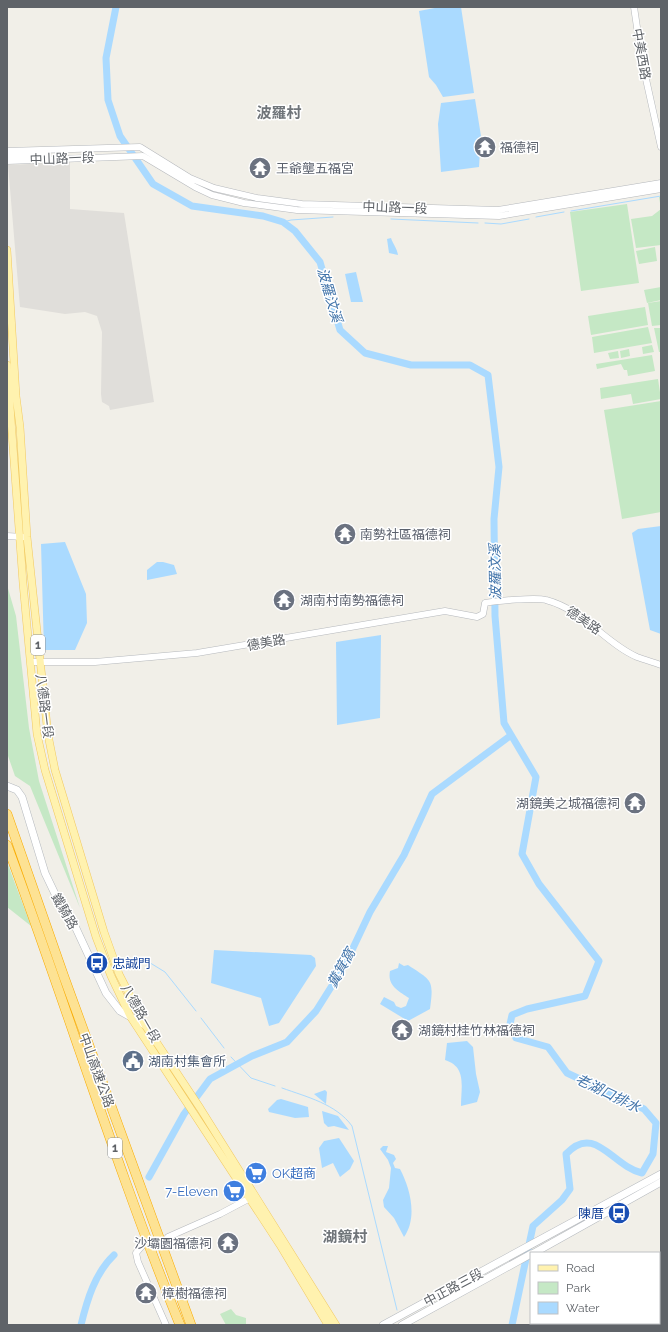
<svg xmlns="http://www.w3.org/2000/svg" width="668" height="1332" font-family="Raleway,'Noto Sans TC',sans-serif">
  <rect width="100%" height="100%" fill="#f1efe8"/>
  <!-- industrial -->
  <path fill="#e0deda" d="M 70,162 L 70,209 L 124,213 L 154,402 L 110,410 L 109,406 L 102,402 L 101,394 L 102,332 L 97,316 L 85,312 L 65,314 L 20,307 L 8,165 Z"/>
  <!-- green -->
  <path fill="#c5e8c5" d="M 659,197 L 661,197 L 661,245 L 636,248 L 631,219 L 652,216 L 661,209 Z
    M 627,204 L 639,283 L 581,291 L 570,212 Z
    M 655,247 L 657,261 L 639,264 L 636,251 Z
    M 661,287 L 661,300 L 647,303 L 644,290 Z
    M 661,301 L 661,325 L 652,326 L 648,303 Z
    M 645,307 L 648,325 L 591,335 L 588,316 Z
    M 648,327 L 652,343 L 594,353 L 592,337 Z
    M 654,328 L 661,328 L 661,352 L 659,352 Z
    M 652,345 L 654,352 L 643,354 L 642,347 Z
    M 629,349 L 630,356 L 621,358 L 620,351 Z
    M 618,351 L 619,358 L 610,359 L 608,353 Z
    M 652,355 L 655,371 L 628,376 L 627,370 L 624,370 L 621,364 L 597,369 L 596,364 Z
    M 658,379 L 661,399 L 633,404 L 631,394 L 601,399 L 600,388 Z
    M 661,401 L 661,512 L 622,519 L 604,410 Z
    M 7,585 L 16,616 L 29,728 L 39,781 L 80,908 L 30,786 L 15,776 L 7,753 Z
    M 7,862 L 31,926 L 7,907 Z
    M 231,1309 L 236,1315 L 246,1318 L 246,1325 L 226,1325 L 220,1314 Z"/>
  <!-- water -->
  <path fill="#aadaff" d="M 440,7 L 461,7 L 474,93 L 443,97 L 436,85 L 429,77 L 419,11 Z
    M 475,99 L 481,136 L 479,167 L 441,172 L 438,124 L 441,103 Z
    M 391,238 C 393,244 397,248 398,255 L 389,253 L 387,239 Z
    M 356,272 L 363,302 L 351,302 L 345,274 Z
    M 661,526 L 661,634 L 650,630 L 632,533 L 638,529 Z
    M 65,542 L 86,594 L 87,623 L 75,650 L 44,650 L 41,544 Z
    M 157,562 L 163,562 L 174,565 L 177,574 L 147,580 L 147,570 Z
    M 381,635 L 380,718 L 337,725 L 336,642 Z
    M 214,950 L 311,955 L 315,958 L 316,966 L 279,1023 L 269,1026 L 261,998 L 211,983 Z
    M 399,963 L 404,966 L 408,965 C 432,981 434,979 430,1009 L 408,1021 L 380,1004 L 384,997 L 394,1002 L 396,1006 L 401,1008 L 406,1006 L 409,998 C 399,991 387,986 390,971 L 398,968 Z
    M 467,1041 L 473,1047 L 476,1074 L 480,1092 L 477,1102 L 461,1106 C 461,1086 467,1067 445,1060 L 447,1043 Z
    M 325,1090 L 327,1092 L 326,1104 L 314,1094 Z
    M 281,1099 L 308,1107 L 309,1117 L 295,1118 L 269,1112 L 268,1109 L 277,1100 Z
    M 322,1111 L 338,1116 L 349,1130 L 334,1126 L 328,1127 L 324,1123 Z
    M 339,1138 L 354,1161 L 350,1169 L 340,1177 L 333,1163 L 322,1168 L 319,1148 L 324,1141 Z
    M 383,1146 L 388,1146 L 386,1152 L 394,1155 L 396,1159 L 393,1163 L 395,1168 L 400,1169 C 410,1188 418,1217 404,1237 L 394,1218 L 384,1207 L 383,1200 L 389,1188 L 391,1168 L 388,1160 L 380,1149 Z"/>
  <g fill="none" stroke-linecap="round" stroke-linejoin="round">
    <!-- stream -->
    <path stroke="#aadaff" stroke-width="1" d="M 571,211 L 661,196
      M 536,217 L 564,212
      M 391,219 L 478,223
      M 283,222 L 291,220 L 333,217
      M 485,223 L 501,224 L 529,219
      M 147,961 L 165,972 L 196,1011
      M 201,1018 L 224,1048
      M 231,1057 L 251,1078 L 275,1086
      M 282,1088 C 307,1097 336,1104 352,1126 L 397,1310"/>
    <!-- river -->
    <path stroke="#aadaff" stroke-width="7" d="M 116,7 L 106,58 L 108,100 L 120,136 L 153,184 L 192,206 L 263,216 L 283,222 L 295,231 L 320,262 L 340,330 L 365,353 L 411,365 L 470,365 L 488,375 L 499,467 L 494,519 L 495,616 L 504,723 L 536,777 L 522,854 L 539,884 L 599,961 L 585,996 L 527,1009 L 512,1015 L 510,1024 L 516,1038 L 548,1047 L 567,1073 L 644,1109 L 656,1123 L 653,1154 L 642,1173 C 612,1166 595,1123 566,1154 L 570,1189 L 562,1200 L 533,1226 L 512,1325
      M 149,1177 L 184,1114 L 210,1079 L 252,1056 L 287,1042 L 316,1011 L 345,965 L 370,912 L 404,855 L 432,794 L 510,736
      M 81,1325 C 87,1300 95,1273 114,1255"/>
    <!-- tertiary-tunnel -->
    <path stroke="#ccccc8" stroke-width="6" stroke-dasharray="6 3" stroke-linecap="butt" d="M 141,1247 L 168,1237"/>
    <!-- tertiary casing -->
    <g stroke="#b5b8bc" stroke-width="7">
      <path id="tertiary" d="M 634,7 L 642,61 L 661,147
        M 7,151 L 140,147 L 190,178 L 214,188 L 257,198 L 302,204 L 498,210 L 661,183
        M 7,156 L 47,154
        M 7,161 L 143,156 L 195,187 L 212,195 L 244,203 L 297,210 L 499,216 L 661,189
        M 7,536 L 23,537
        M 31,662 L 95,662 L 197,653 L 445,611 L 477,617 L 483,614 L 485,603 C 496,601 536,597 546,600 C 584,610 605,643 637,657 C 645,660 653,662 661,665
        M 168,1237 L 220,1214 L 254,1196
        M 141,1247 L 136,1253 L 138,1262 L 166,1325"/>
    </g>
    <!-- secondary casing -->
    <g stroke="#b6babf" stroke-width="8">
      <path id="secondary" d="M 7,786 L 17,790 L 22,797 L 45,873 L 56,896 L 74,924 L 106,993 L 120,1011 L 145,1025
        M 534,1253 L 661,1182
        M 383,1325 L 661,1174
        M 402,1325 L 531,1254"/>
    </g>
    <!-- primary casing -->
    <g stroke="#f2c960" stroke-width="8">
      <path id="primary" d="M 7,250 L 16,396 L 20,427 L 27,537 L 48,735 L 55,770 L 104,932 L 119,974 L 145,1025 L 200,1108 L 336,1325
        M 7,365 L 23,583 L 37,734 L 45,770 L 96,937 L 111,976 L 130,1016 L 280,1245 L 328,1325"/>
    </g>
    <!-- motorway casing -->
    <g stroke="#f9ab00" stroke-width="10">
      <path id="motorway" d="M 7,814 L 64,977 L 191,1325
        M 7,845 C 66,1004 116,1167 180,1325"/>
    </g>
    <!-- tertiary -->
    <use href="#tertiary" stroke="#fff" stroke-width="6"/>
    <!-- secondary -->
    <use href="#secondary" stroke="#fff" stroke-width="7"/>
    <!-- primary -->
    <use href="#primary" stroke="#fff2af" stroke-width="7"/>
    <!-- motorway -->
    <use href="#motorway" stroke="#fde293" stroke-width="9"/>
  </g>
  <!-- icons -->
  <defs>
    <g id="temple-disc" transform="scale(1.15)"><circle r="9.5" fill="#6b7280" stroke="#fff"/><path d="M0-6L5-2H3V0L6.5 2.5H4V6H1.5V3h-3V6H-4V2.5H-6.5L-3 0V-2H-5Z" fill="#fff"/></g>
    <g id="bus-disc" transform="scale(1.15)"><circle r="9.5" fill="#1a4fb4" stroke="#fff"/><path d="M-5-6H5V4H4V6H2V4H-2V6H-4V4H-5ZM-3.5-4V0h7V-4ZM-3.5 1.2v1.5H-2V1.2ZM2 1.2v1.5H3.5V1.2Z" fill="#fff"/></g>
    <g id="civic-disc" transform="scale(1.15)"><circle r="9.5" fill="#5c6f8a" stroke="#fff"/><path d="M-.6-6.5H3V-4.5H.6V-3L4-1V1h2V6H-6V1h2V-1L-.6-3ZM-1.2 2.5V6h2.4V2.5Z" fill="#fff"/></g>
    <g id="supermarket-disc" transform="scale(1.15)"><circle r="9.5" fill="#3f7fe0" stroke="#fff"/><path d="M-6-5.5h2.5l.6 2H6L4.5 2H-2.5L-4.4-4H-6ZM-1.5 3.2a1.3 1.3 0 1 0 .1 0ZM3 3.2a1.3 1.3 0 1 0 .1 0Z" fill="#fff"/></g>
  </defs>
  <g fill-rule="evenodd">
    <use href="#temple-disc" x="485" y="147"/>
    <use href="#temple-disc" x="260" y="168"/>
    <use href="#temple-disc" x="345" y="534"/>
    <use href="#temple-disc" x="284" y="600"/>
    <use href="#temple-disc" x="635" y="803"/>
    <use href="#bus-disc" x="97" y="963"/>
    <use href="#temple-disc" x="402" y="1030"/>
    <use href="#civic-disc" x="133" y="1061"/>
    <use href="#supermarket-disc" x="256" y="1173"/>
    <use href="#supermarket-disc" x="234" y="1191"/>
    <use href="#bus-disc" x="619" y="1213"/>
    <use href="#temple-disc" x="228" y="1243"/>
    <use href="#temple-disc" x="146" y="1293"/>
  </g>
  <g text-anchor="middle" stroke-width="3" stroke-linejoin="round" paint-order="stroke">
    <!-- shield labels -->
    <g fill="#fff" stroke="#8f9295" stroke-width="1">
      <rect x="31" y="635" width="14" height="20" rx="3"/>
      <rect x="108" y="1138" width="14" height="20" rx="3"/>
    </g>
    <g font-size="12" font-weight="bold" fill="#5f6368">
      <text x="38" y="649">1</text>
      <text x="115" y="1152">1</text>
    </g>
    <!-- street labels -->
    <g font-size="13" fill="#5f6368" stroke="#fff">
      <text transform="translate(642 54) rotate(80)" y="5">中美西路</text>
      <text transform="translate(62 158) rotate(-2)" y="5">中山路一段</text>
      <text transform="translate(395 207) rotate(2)" y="5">中山路一段</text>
      <text transform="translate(584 620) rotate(34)" y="5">德美路</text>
      <text transform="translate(266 642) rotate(-10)" y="5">德美路</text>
      <text transform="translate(45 706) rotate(83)" y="5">八德路一段</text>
      <text transform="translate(65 911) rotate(60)" y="5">鐵騎路</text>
      <text transform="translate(141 1013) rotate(60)" y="5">八德路一段</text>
      <text transform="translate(97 1070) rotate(70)" y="5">中山高速公路</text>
      <text transform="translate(453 1287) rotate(-28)" y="5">中正路三段</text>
    </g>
    <!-- worship labels -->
    <g font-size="13" fill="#5b616d" stroke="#fff" text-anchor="start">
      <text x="500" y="152">福德祠</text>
      <text x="276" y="173">王爺壟五福宮</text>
      <text x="360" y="539">南勢社區福德祠</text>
      <text x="300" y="605">湖南村南勢福德祠</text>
      <text x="620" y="808" text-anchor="end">湖鏡美之城福德祠</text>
      <text x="418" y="1035">湖鏡村桂竹林福德祠</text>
      <text x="212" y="1248" text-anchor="end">沙壩園福德祠</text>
      <text x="162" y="1298">樟樹福德祠</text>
    </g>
    <!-- transit labels -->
    <g font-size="13" fill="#164399" stroke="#fff" text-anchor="start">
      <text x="112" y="968">忠誠門</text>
      <text x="604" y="1218" text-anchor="end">陳厝</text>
    </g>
    <!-- service labels -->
    <g font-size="13" fill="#4e5e75" stroke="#fff" text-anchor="start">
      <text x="148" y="1066">湖南村集會所</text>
    </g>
    <!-- shop labels -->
    <g font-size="13" fill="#366cbe" stroke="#fff" text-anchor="start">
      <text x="272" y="1178">OK超商</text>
      <text x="218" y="1196" text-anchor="end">7-Eleven</text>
    </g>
    <!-- water labels -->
    <g font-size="14" font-style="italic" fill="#4174aa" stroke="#fff">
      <text transform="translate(330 295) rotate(74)" y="5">波羅汶溪</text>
      <text transform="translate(495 572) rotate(-91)" y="5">波羅汶溪</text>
      <text transform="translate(341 968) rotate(-61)" y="5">糞箕窩</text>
      <text transform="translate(608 1093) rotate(26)" y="5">老湖口排水</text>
    </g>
    <!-- quarter labels -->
    <g font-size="15" font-weight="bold" fill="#70757a" stroke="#fff">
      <text x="279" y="118">波羅村</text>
      <text x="345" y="1242">湖鏡村</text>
    </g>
  </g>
  <!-- border -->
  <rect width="668" height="1332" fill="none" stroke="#5f6368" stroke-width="16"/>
  <!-- legend -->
  <rect x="530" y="1252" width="130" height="72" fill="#ffffff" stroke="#bfc1c3"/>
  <rect x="538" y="1265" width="20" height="6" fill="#fff2af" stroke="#bfc1c3"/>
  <text x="566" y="1272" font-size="12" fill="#5f6368">Road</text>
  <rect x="538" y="1282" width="20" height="12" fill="#c5e8c5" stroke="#bfc1c3"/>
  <text x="566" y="1292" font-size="12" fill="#5f6368">Park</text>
  <rect x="538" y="1302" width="20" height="12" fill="#aadaff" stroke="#bfc1c3"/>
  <text x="566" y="1312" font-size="12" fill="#5f6368">Water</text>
</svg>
